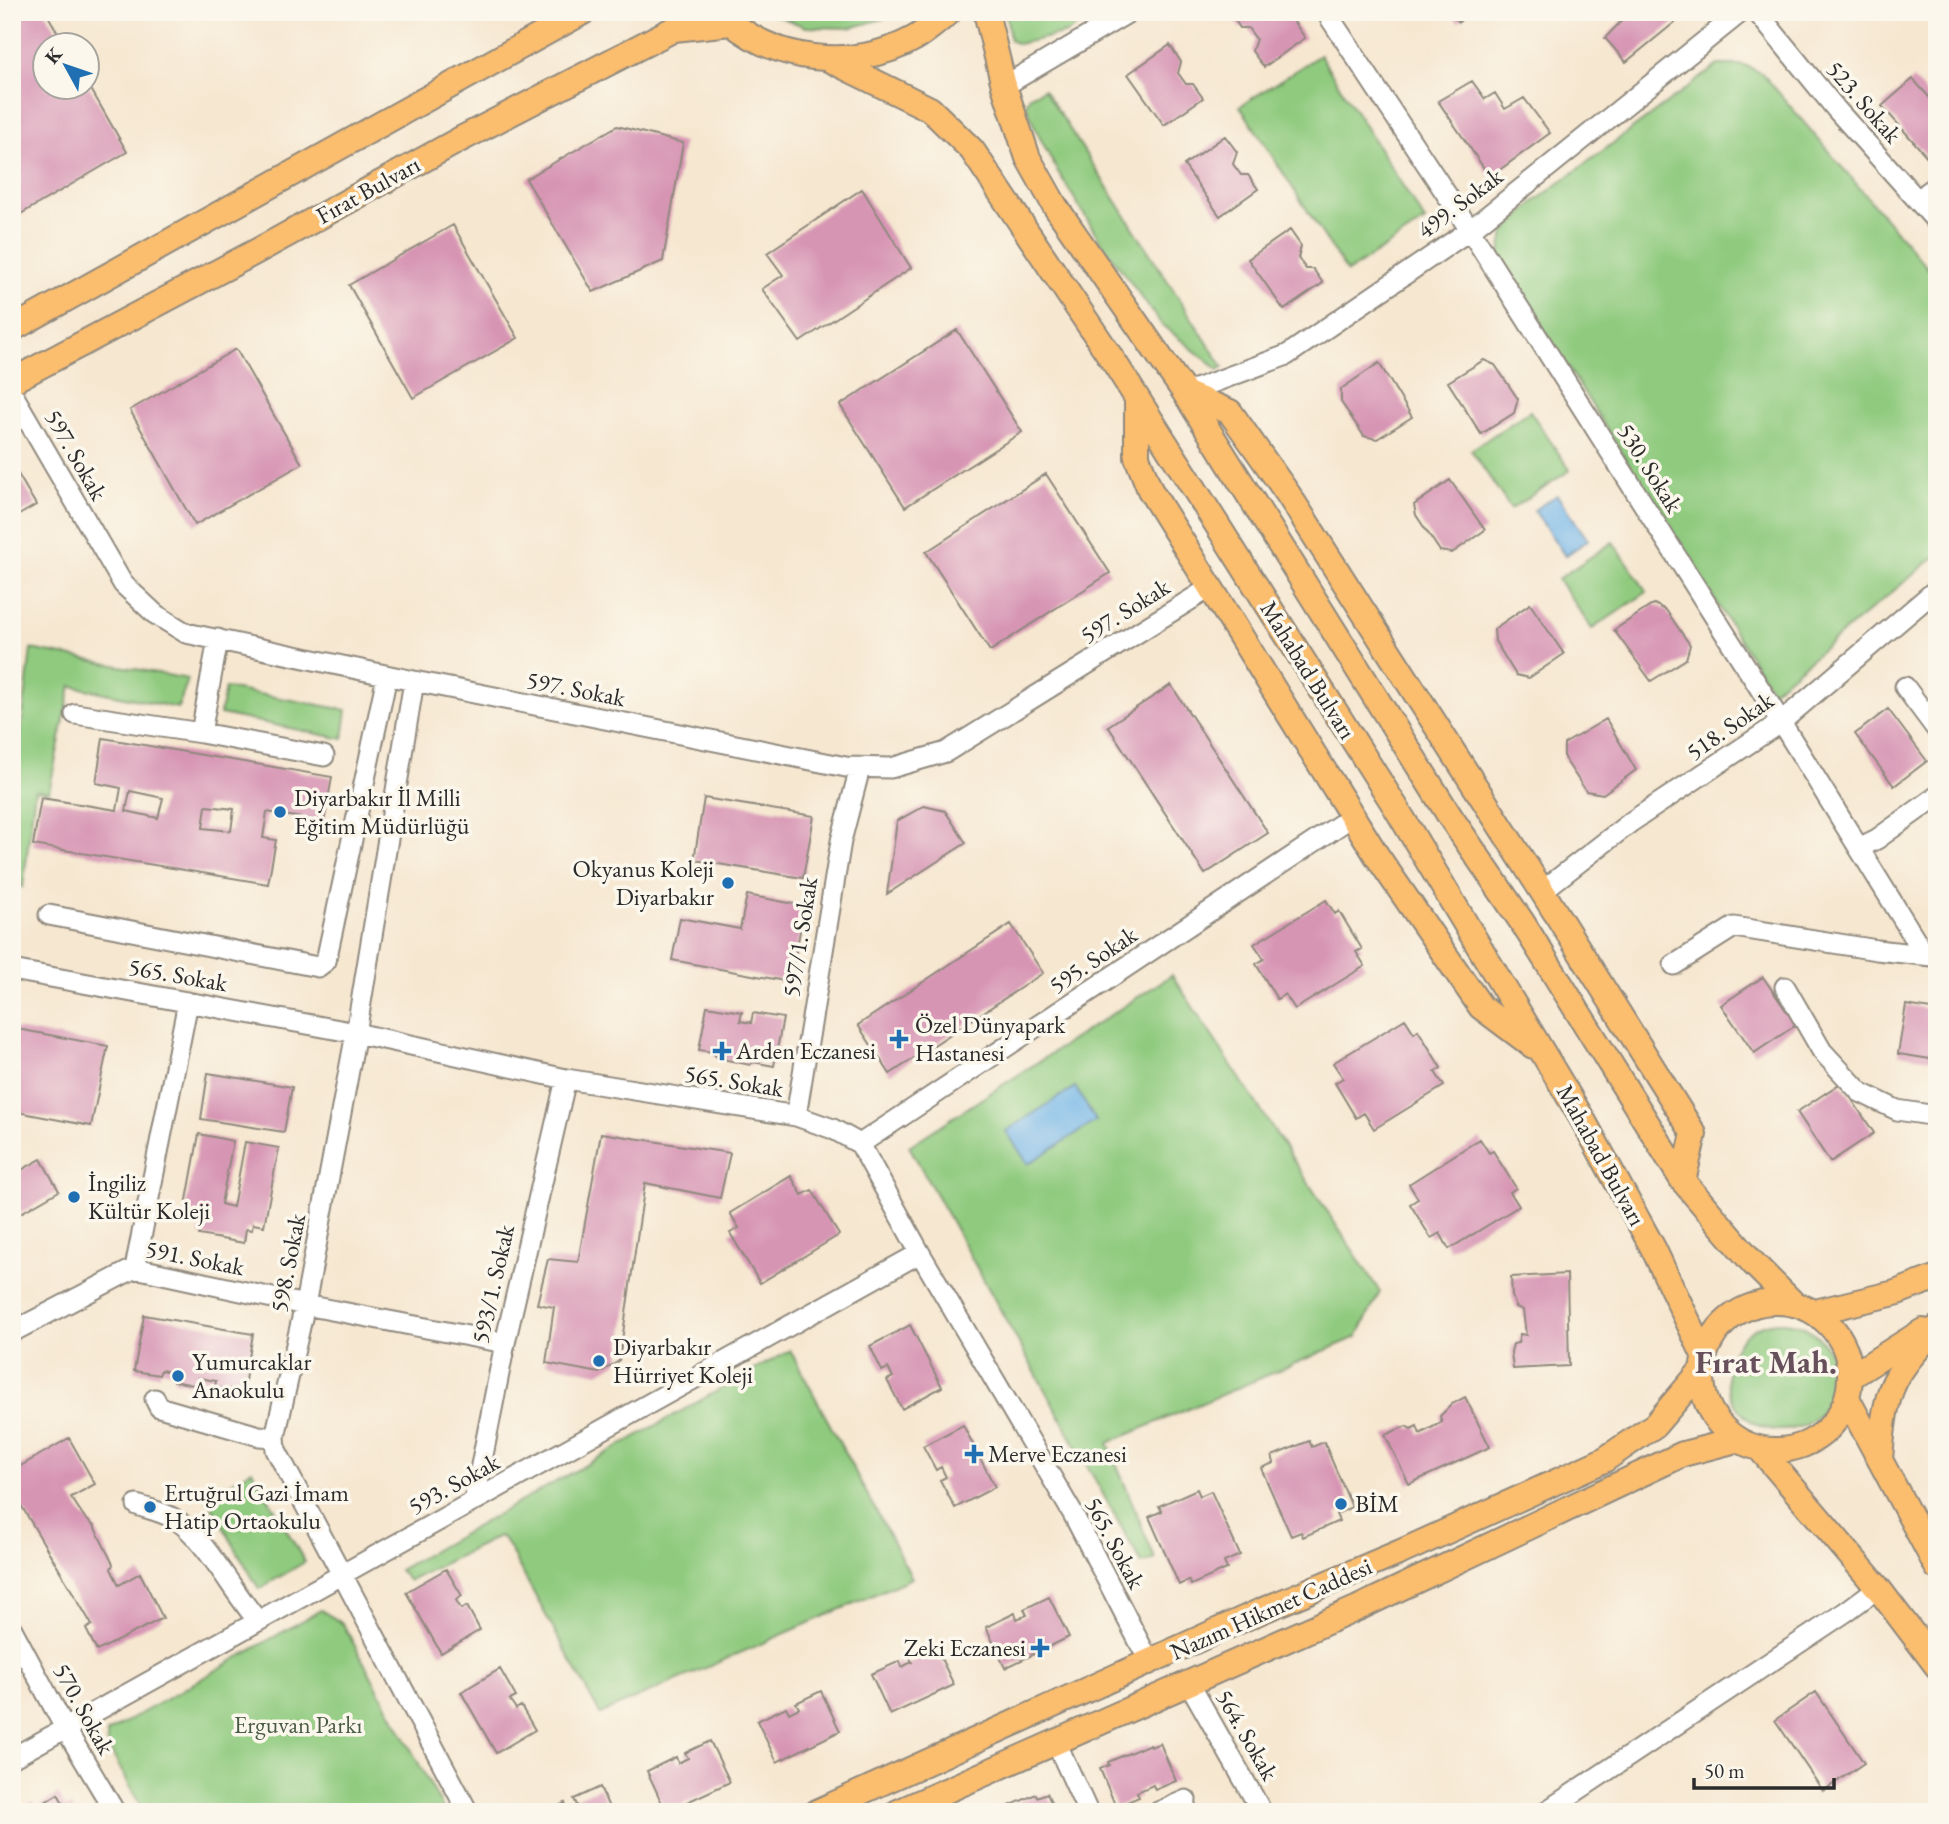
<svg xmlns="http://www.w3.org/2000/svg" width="1949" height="1824" font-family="'EB Garamond',serif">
  <rect width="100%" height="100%" fill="#fbf7ec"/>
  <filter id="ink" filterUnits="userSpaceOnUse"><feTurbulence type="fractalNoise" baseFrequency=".0143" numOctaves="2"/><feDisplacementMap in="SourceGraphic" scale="14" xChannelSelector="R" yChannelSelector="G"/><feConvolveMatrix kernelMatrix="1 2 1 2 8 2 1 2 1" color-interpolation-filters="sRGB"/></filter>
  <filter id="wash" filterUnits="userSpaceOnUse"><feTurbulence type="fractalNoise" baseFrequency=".00686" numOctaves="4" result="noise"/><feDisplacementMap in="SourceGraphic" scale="28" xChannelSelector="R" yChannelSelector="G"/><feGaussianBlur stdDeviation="1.57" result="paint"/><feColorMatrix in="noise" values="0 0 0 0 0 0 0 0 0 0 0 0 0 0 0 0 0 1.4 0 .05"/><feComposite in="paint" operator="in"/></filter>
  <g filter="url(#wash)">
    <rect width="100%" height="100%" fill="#f6e7d0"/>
    <!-- green -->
    <path fill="#8fca7e" stroke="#5d7a54" stroke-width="2" d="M 767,12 L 898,12 L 893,16 L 850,28 L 806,27 Z
      M 1006,12 L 1097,12 L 1067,33 L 1018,44 L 1010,40 Z
      M 1320,55 L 1425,221 L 1347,272 L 1240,106 Z
      M 1718,65 L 1744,65 L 1762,73 L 1937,279 L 1937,555 L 1772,691 L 1499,258 L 1504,233 L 1534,202 Z
      M 1044,89 L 1223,367 L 1219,370 L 1162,325 L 1101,242 L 1055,167 L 1034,126 L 1026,104 L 1030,96 Z
      M 1530,411 L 1570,470 L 1511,509 L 1471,450 Z
      M 1613,542 L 1647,592 L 1592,629 L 1558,579 Z
      M 31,649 L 188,679 L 178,708 L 71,686 L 49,792 L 35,790 L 23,887 L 16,886 L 13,911 L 12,809 Z
      M 225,688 L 347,710 L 343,739 L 220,714 Z
      M 1172,975 L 1380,1292 L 1357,1337 L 1108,1443 L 1155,1559 L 1142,1564 L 909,1146 Z
      M1727 1376a54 54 0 1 1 108 0a54 54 0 1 1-108 0Z
      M 790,1350 L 912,1578 L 600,1714 L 504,1539 L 499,1536 L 409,1581 L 399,1570 Z
      M 252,1470 L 305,1562 L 259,1589 L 206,1497 Z
      M 321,1610 L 343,1624 L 445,1812 L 144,1812 L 107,1744 L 107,1733 Z"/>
    <!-- water -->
    <path fill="#73b6e8" stroke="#4f708a" stroke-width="2" d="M 1557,495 L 1588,540 L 1565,556 L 1534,510 Z
      M 1075,1087 L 1096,1121 L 1028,1164 L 1006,1131 Z"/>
    <g id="blocks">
      <!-- building -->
      <path fill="#d795b4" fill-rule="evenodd" d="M 12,12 L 46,12 L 65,46 L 46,46 L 46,88 L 88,88 L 88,84 L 127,152 L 12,219 Z
        M 1233,12 L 1287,12 L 1305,38 L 1264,67 L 1252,51 L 1256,39 L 1248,28 L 1240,28 L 1231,14 Z
        M 1449,12 L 1468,12 L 1459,22 Z
        M 1630,12 L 1684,12 L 1685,14 L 1626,62 L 1605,38 Z
        M 1170,45 L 1181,62 L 1178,73 L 1186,84 L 1193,84 L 1203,98 L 1164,125 L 1128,74 Z
        M 1913,79 L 1937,106 L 1937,168 L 1882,106 Z
        M 1472,81 L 1485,99 L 1495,93 L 1505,109 L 1524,98 L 1550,133 L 1490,177 L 1438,101 Z
        M 617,126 L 683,143 L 663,261 L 593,292 L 526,179 Z
        M 1225,136 L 1237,152 L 1233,164 L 1241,175 L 1248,175 L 1258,189 L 1220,216 L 1184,165 Z
        M 862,189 L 911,268 L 800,342 L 762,289 L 783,275 L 767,253 Z
        M 453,225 L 518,338 L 413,398 L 349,285 Z
        M 1290,230 L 1301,246 L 1298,258 L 1306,269 L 1313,269 L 1323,283 L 1284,310 L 1248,259 Z
        M 957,330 L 1022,432 L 905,507 L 840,405 Z
        M 236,349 L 302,464 L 195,525 L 130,410 Z
        M 1484,360 L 1495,365 L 1518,399 L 1514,413 L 1481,434 L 1448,382 Z
        M 1379,363 L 1412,417 L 1377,439 L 1364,436 L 1341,402 L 1341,389 Z
        M 18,474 L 36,505 L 12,519 L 12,477 Z
        M 1046,474 L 1110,573 L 990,651 L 926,552 Z
        M 1450,480 L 1485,530 L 1452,553 L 1440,551 L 1416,515 L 1414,505 Z
        M 1530,604 L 1564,654 L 1529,678 L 1516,675 L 1495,641 L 1494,629 Z
        M 1654,604 L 1666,610 L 1690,645 L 1686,659 L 1651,681 L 1614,630 Z
        M 1171,685 L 1268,833 L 1205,874 L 1108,726 Z
        M 1888,709 L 1927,761 L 1894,786 L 1855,734 Z
        M 1606,719 L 1636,770 L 1603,794 L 1586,791 L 1564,758 L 1564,744 Z
        M 103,738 L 332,777 L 324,822 L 267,812 L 263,838 L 276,840 L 268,884 L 33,845 L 41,798 L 117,810 L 121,788 L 96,783 ZM 130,791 L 163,798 L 158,818 L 126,811 ZM 206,806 L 234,809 L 231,831 L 203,828 Z
        M 704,798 L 814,816 L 803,878 L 694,860 Z
        M 924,806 L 945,811 L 966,843 L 887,894 L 897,821 Z
        M 747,895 L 805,906 L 790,982 L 672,960 L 680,918 L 740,929 Z
        M 1326,900 L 1335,914 L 1339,911 L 1362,949 L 1356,952 L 1365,966 L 1295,1009 L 1285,994 L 1277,999 L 1256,964 L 1264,959 L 1254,944 Z
        M 1011,924 L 1043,973 L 890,1074 L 858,1025 Z
        M 1763,977 L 1796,1025 L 1754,1053 L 1721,1005 Z
        M 1906,1005 L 1937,1010 L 1937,1060 L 1898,1054 Z
        M 707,1006 L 742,1012 L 740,1021 L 751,1023 L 753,1013 L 783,1018 L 774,1066 L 753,1062 L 750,1065 L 718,1058 L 712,1052 L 699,1050 Z
        M 1405,1019 L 1414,1033 L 1418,1030 L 1441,1068 L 1435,1072 L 1444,1086 L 1374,1129 L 1364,1113 L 1356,1118 L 1335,1083 L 1343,1078 L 1333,1063 Z
        M 12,1028 L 108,1046 L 91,1126 L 12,1111 Z
        M 208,1073 L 292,1087 L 284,1132 L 201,1119 Z
        M 1841,1083 L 1874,1133 L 1830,1162 L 1797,1112 Z
        M 601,1133 L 730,1153 L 720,1198 L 645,1183 L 619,1361 L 599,1373 L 546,1363 L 554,1307 L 537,1304 L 548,1259 L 578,1262 Z
        M 199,1134 L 233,1141 L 221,1204 L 233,1207 L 245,1142 L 279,1148 L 264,1226 L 253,1224 L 252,1230 L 246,1229 L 244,1243 L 199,1235 L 201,1223 L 196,1222 L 198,1214 L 185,1211 Z
        M 1480,1139 L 1489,1153 L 1493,1151 L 1516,1188 L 1510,1192 L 1519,1206 L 1449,1249 L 1440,1233 L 1431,1238 L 1410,1204 L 1418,1199 L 1409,1184 Z
        M 41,1159 L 59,1191 L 12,1218 L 12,1175 Z
        M 791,1176 L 802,1195 L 812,1190 L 839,1235 L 760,1283 L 730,1233 L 739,1228 L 730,1213 Z
        M 1567,1274 L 1569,1366 L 1513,1369 L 1511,1352 L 1513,1344 L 1518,1343 L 1520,1334 L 1526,1335 L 1523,1310 L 1516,1307 L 1512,1296 L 1511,1277 Z
        M 144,1315 L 253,1334 L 243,1392 L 215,1387 L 216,1381 L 199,1378 L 198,1386 L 174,1381 L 175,1373 L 161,1370 L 159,1375 L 134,1371 Z
        M 910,1325 L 942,1387 L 902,1409 L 887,1380 L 893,1377 L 888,1368 L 882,1371 L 870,1346 Z
        M 1465,1397 L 1490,1447 L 1409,1484 L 1385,1435 L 1406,1426 L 1411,1429 L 1417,1426 L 1420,1434 L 1442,1422 L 1440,1416 L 1452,1404 Z
        M 963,1425 L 995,1487 L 955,1508 L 940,1480 L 946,1477 L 941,1467 L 936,1470 L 923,1446 Z
        M 69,1438 L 95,1484 L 71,1497 L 85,1518 L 94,1526 L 113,1564 L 111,1569 L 119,1585 L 140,1573 L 163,1618 L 97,1651 L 86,1629 L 92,1625 L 15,1495 L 12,1497 L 12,1471 Z
        M 1309,1441 L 1312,1447 L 1324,1442 L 1352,1507 L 1336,1514 L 1339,1521 L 1303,1537 L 1301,1532 L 1291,1536 L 1261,1468 L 1274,1463 L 1272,1456 Z
        M 1197,1489 L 1200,1496 L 1211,1491 L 1240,1555 L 1224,1562 L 1227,1569 L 1191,1585 L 1189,1580 L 1179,1585 L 1149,1517 L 1162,1511 L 1159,1506 Z
        M 446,1569 L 462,1596 L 456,1600 L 461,1609 L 467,1606 L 480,1630 L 441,1653 L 406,1592 Z
        M 1049,1597 L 1069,1637 L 1005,1668 L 986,1627 L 1015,1613 L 1017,1619 L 1027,1615 L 1024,1609 Z
        M 934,1644 L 954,1685 L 890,1715 L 871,1674 L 900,1661 L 902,1667 L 912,1662 L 909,1656 Z
        M 500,1669 L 516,1697 L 510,1700 L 516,1709 L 521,1706 L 535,1730 L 496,1753 L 461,1692 Z
        M 821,1691 L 840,1731 L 777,1762 L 757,1721 L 786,1707 L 789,1713 L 799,1708 L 796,1703 Z
        M 1816,1692 L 1864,1763 L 1823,1791 L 1775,1720 Z
        M 710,1741 L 730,1782 L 666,1812 L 647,1771 L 676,1757 L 678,1763 L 688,1758 L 685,1753 Z
        M 1160,1743 L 1176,1781 L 1155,1790 L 1153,1785 L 1137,1792 L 1139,1797 L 1116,1807 L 1100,1769 L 1109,1765 L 1108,1762 L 1150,1744 L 1151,1747 Z
        M 600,1787 L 611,1812 L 548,1812 L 565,1803 L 568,1810 L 577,1805 L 574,1799 Z
        M 1047,1793 L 1055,1812 L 996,1812 L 1036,1794 L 1037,1797 Z
        M 58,1794 L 66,1808 L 71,1806 L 74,1812 L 15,1812 L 32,1802 L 35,1808 Z"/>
    </g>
  </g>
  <g filter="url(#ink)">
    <use href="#blocks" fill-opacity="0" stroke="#90897e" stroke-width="2"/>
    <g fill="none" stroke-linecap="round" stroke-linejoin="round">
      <!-- minor casing -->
      <g stroke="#90897e" stroke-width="23">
        <path id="minor" d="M 1326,12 L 1470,230 L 1781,722 L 1925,955
          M 1757,12 L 1836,109 L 1937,222
          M 1004,86 L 1129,12
          M 1918,201 L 1937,184
          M 12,393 L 123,584 L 155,614 L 186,633 L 414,681 L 846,767 L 891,768 L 946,752 L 1211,587
          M 1185,393 L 1287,355 L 1470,230 L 1741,12
          M 414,681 L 356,1033 L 305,1305 L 275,1437 L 276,1450 L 468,1812
          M 1905,687 L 1937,730
          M 75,714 L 201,733 L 324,756
          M 201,733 L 218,639
          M 1859,848 L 1877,839 L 1937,796
          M 1542,891 L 1631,822 L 1781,722 L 1937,589
          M 49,915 L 318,967 L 326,961 L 387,676
          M 1674,965 L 1734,927 L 1877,950 L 1932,956
          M 12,970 L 356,1033 L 566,1079 L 796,1116 L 833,1129 L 860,1144 L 920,1253 L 1073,1514 L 1150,1663
          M 1785,987 L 1822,1051 L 1860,1092 L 1897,1110 L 1937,1116
          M 796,1116 L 841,841 L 860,768
          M 860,1144 L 1353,816
          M 135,1268 L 188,1002
          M 12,1332 L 135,1268 L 305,1305 L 505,1343
          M 155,1399 L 159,1407 L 259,1436 L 275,1437
          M 474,1501 L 505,1343 L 566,1079
          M 137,1505 C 148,1509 162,1512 173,1518 C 201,1532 235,1595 258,1621
          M 12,1629 L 65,1728 L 115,1812
          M 1189,1683 L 1262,1812
          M 1056,1742 L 1088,1812
          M 12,1758 L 920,1253
          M 1158,1812 L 1186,1800
          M 1545,1812 L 1844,1613 L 1878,1588"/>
      </g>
      <!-- major casing -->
      <g stroke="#90897e" stroke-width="28">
        <path id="major" d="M 986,12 L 1004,86 L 1028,158 L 1055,206 L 1185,393 L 1451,818 L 1522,922 L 1683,1181 L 1753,1263 L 1794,1304
          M 721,13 C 769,63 855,72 915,38 C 927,31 938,21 949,12
          M 828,59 L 930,109 L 972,150 L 1116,365 L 1395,806 L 1583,1120 L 1653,1248 L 1704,1355
          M 12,329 L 583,12
          M 12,381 L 259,250 L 459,140 L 674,29 L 731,23
          M 1185,393 L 1230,412 L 1288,494 L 1542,891 L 1694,1134 L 1683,1181
          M 1137,399 L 1137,457 L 1150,490 L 1377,856 L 1481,1007 L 1533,1046
          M1702 1376a74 74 0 1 1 148 0a74 74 0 1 1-148 0Z
          M 1815,1312 L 1895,1293 L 1937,1277
          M 1850,1377 L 1923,1331
          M 1847,1398 L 1937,1567
          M 1760,1449 L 1878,1588 L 1937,1666
          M 1880,1460 C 1882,1437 1883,1413 1891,1390 C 1900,1366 1920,1346 1937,1328
          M 817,1812 L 1261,1611 L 1401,1552 L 1604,1460 L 1655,1425 L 1701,1371
          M 898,1812 L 1358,1608 L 1683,1454 L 1737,1440"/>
      </g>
      <!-- minor -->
      <use href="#minor" stroke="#fff" stroke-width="19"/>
      <!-- major -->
      <use href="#major" stroke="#fbbd6e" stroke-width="24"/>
    </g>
  </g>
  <!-- markers -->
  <g fill="#1f6fb2" stroke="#fbf7ec" stroke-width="2.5">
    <circle cx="280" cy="812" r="7"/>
    <circle cx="728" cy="883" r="7"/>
    <path d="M895.5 1028.5h7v7h7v7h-7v7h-7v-7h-7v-7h7z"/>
    <path d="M718.5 1040.5h7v7h7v7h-7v7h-7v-7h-7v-7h7z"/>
    <circle cx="74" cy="1197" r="7"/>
    <circle cx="599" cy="1361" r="7"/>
    <circle cx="178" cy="1376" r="7"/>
    <path d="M970.5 1443.5h7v7h7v7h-7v7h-7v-7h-7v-7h7z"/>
    <circle cx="1341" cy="1504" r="7"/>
    <circle cx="150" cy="1507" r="7"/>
    <path d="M1036.5 1637.5h7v7h7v7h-7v7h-7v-7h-7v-7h7z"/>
  </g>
  <g text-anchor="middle" stroke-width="7" stroke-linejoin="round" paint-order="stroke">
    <!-- street labels -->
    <g font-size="24" fill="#2b2b2b" stroke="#fbf7ec">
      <text transform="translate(1864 102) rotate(49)" y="8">523. Sokak</text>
      <text transform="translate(368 190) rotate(-29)" y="8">Fırat Bulvarı</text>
      <text transform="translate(1460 203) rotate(-37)" y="8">499. Sokak</text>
      <text transform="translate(76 455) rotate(60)" y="8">597. Sokak</text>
      <text transform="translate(1650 468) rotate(58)" y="8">530. Sokak</text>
      <text transform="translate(1125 611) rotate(-32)" y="8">597. Sokak</text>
      <text transform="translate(1308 670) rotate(58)" y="8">Mahabad Bulvarı</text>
      <text transform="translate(576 689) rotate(11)" y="8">597. Sokak</text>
      <text transform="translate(1730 726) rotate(-35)" y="8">518. Sokak</text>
      <text transform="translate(800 937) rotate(-81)" y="8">597/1. Sokak</text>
      <text transform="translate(1093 960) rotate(-34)" y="8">595. Sokak</text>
      <text transform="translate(178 975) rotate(10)" y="8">565. Sokak</text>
      <text transform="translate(734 1081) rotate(9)" y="8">565. Sokak</text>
      <text transform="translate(1601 1155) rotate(61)" y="8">Mahabad Bulvarı</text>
      <text transform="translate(195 1258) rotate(11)" y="8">591. Sokak</text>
      <text transform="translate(288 1263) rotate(-79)" y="8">598. Sokak</text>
      <text transform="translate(493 1284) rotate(-77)" y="8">593/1. Sokak</text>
      <text transform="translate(454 1484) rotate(-29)" y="8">593. Sokak</text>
      <text transform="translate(1115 1543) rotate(62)" y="8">565. Sokak</text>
      <text transform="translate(1271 1609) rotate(-24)" y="8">Nazım Hikmet Caddesi</text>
      <text transform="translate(84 1709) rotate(61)" y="8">570. Sokak</text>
      <text transform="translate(1247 1735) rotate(60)" y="8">564. Sokak</text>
    </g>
    <!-- poi labels -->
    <g font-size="24" fill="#2b2b2b" stroke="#fbf7ec" text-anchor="start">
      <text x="294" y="806">Diyarbakır İl Milli<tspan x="294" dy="28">Eğitim Müdürlüğü</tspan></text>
      <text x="714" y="877" text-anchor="end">Okyanus Koleji<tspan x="714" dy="28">Diyarbakır</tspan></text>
      <text x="915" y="1033">Özel Dünyapark<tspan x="915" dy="28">Hastanesi</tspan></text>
      <text x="736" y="1059">Arden Eczanesi</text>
      <text x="88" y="1191">İngiliz<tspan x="88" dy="28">Kültür Koleji</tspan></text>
      <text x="613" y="1355">Diyarbakır<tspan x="613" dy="28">Hürriyet Koleji</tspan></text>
      <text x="192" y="1370">Yumurcaklar<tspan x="192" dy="28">Anaokulu</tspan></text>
      <text x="988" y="1462">Merve Eczanesi</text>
      <text x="164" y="1501">Ertuğrul Gazi İmam<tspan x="164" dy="28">Hatip Ortaokulu</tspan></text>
      <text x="1355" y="1512">BİM</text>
      <text x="1026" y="1656" text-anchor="end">Zeki Eczanesi</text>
    </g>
    <!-- park labels -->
    <g font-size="24" fill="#495b44" stroke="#fbf7ec">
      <text x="298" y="1733">Erguvan Parkı</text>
    </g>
    <!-- district labels -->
    <g font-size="32" font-weight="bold" fill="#67505b" stroke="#fbf7ec">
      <text x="1766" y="1373">Fırat Mah.</text>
    </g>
  </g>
  <!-- margin -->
  <rect width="1949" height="1824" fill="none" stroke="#fbf7ec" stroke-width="42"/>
  <!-- north arrow -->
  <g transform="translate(66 66) rotate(310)"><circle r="33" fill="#fbf7ec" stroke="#a8a59f" stroke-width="2"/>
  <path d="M0-5L12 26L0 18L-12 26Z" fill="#1f6fb2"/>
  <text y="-10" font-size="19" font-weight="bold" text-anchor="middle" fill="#2b2b2b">K</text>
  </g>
  <!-- scale -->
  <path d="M1694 1778v10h140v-10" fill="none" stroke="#2b2b2b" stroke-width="3.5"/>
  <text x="1704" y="1778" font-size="21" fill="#2b2b2b" stroke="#fbf7ec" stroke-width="5" paint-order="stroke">50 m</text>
</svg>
